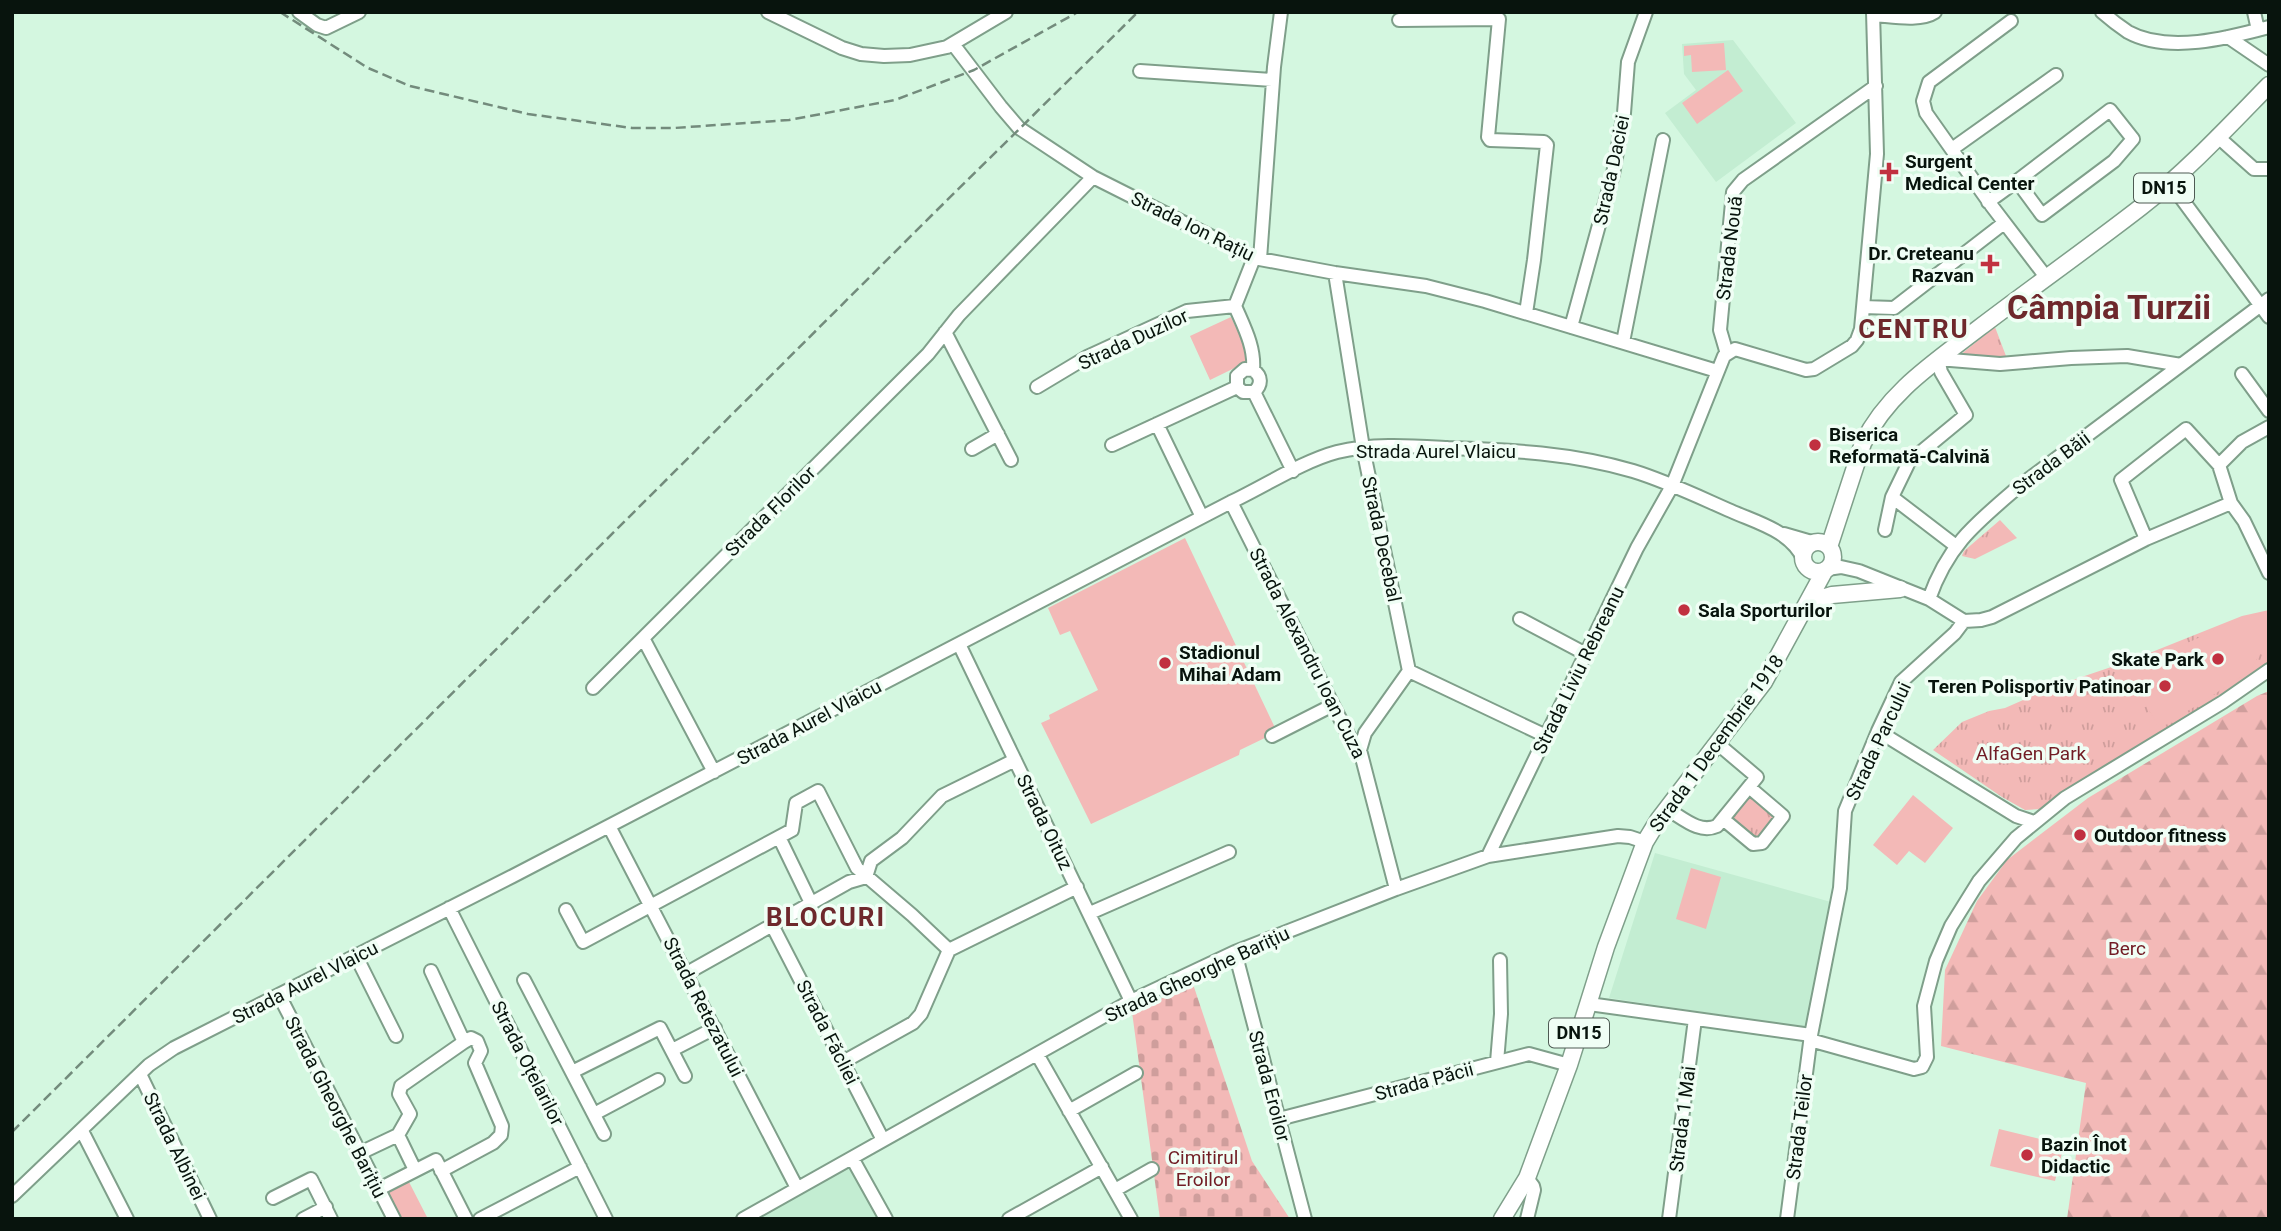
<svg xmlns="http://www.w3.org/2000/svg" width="2281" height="1231" font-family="Roboto,sans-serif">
  <defs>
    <pattern id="forest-firs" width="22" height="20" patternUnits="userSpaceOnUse" patternTransform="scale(1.75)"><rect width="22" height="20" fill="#f3b9b7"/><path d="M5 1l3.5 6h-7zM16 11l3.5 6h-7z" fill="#cf9e9c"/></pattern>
    <pattern id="cemetery-stones" width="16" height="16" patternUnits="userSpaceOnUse" patternTransform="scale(1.75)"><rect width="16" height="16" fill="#f3b9b7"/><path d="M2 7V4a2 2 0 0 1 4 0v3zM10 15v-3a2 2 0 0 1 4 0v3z" fill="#cf9e9c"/></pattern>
    <pattern id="park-tufts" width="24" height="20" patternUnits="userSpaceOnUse" patternTransform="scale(1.75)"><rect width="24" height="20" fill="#f3b9b7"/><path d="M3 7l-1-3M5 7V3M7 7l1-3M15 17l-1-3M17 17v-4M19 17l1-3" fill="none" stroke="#cf9e9c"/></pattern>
  </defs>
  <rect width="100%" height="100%" fill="#d4f7e0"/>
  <!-- built -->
  <path fill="#c3edd2" d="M 1733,40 L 1796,123 L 1716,182 L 1665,113 L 1696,90 L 1684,74 L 1682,44 Z
    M 1655,853 L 1831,902 L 1808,1024 L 1803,1027 L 1609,998 Z
    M 850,1163 L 882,1219 L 753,1219 Z"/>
  <!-- forest -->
  <path fill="url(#forest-firs)" d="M 2269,691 L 2269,1219 L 2067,1219 L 2086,1083 L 1941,1046 L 1945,970 L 1977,901 L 2007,860 L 2088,798 L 2257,696 Z"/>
  <!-- cemetery -->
  <path fill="url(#cemetery-stones)" d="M 1193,984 L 1252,1161 L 1290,1219 L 1160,1219 L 1132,1012 Z"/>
  <!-- park -->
  <path fill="url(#park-tufts)" d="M 1995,327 L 2006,356 L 1991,359 L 1960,355 Z
    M 2000,520 L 2017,538 L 1975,559 L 1962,556 L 1964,551 Z
    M 2269,610 L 2269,662 L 2263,671 L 2040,809 L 2025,810 L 2002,797 L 1933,750 L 1962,722 L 1989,711 L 2005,708 L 2055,686 L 2132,660 L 2242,616 Z
    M 1750,791 L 1780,816 L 1757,843 L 1727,818 Z"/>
  <!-- garden -->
  <path fill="#f3b9b7" d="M 1724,43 L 1726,70 L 1692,72 L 1691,55 L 1684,56 L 1684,46 Z
    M 1728,70 L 1743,91 L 1697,124 L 1682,103 Z
    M 1231,317 L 1251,360 L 1210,380 L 1190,336 Z
    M 1185,538 L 1277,732 L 1240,750 L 1239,755 L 1091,824 L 1041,723 L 1050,719 L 1049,715 L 1098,690 L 1070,631 L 1060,635 L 1048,608 Z
    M 2269,612 L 2269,636 L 2251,670 L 2204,701 L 2159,728 L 2127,671 L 2239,619 Z
    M 1913,795 L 1953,828 L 1925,863 L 1909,851 L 1897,865 L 1873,845 Z
    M 1691,868 L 1721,877 L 1706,929 L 1676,919 Z
    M 1999,1129 L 2064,1145 L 2055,1181 L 1990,1166 Z
    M 409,1182 L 428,1219 L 400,1219 L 387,1193 Z"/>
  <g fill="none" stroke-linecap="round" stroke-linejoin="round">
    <!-- minor casing -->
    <g stroke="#7f9f8a" stroke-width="16">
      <path id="minor" d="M 299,12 L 317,25 L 326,28 L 359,12
        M 768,12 L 842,48 L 861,54 L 884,56 L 910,55 L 947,47 L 1006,12
        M 2102,12 C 2110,19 2119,26 2128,32 C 2168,54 2228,38 2269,27
        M 2254,12 L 2258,30
        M 1873,15 C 1891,16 1920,22 1935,12
        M 1399,20 L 1499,19 L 1488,137 L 1490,140 L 1544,142 L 1547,145 L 1534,260 L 1526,313
        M 2011,21 L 1929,82 L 1923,101 L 1926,113 L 1991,205 L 2046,277
        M 2228,37 L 2269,65
        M 953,44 L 1001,107 L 1019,128 L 1093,177 L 1254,258 L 1335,273 L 1426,286 L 1485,301 L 1717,371
        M 1140,71 L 1273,80
        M 2217,136 L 2254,169 L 2269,169
        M 1952,149 L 2056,75
        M 2170,183 L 2269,317
        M 1988,202 L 2017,181 L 2042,215 L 2114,161 L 2133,139 L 2110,110 L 2017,181
        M 1260,259 L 1274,67 L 1281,12
        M 1335,273 L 1363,448 L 1409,671 L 1365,733 L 1360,750
        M 1863,307 L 1894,308 L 2004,223
        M 1571,327 L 1613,174 L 1624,113 L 1628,62 L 1646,12
        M 945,332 L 1011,460
        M 1623,342 L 1663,140
        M 1727,354 L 1720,330 L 1733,192 L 1743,180 L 1876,86
        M 1253,370 L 1245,369 L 1237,376 L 1237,387 L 1243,392 L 1254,392 C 1262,385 1262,376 1253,370 C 1255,347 1244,327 1235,306 L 1254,258
        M 2242,374 L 2269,411
        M 1037,387 L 1087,357 L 1187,311 L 1235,306
        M 1254,392 L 1293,471
        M 1157,424 L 1202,517
        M 2269,427 L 2242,442 L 2219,465 L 2231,503 L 2244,521 L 2269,573
        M 1112,445 L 1237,387
        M 972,449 L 998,434
        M 1231,502 L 1333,705 L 1351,740 L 1360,750 L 1396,889
        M 1885,530 L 1892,497
        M 1784,534 L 1815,543
        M 2146,539 L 2121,480 L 2186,429 L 2219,465
        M 1956,546 L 1892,497 L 1909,462 L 1966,415 L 1941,372 L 1938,359 L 2000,364 L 2071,358 L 2127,356 L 2181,365
        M 1827,569 L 1841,567 L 1859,571 L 1929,599 L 1964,621
        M 1929,599 C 1948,545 1975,524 2017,488 L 2269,299
        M 1520,619 L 1586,654
        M 1964,621 L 1981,620 L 1992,617 L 2146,539 L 2231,503
        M 643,638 L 714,772
        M 959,644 L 1131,1001
        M 1409,671 L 1546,736
        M 593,688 L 928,354 L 959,315 L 1093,177
        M 1878,731 L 2016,816 L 2034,822
        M 1272,736 L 1333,705
        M 1667,809 C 1683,818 1699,834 1717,826 L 1757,777 L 1718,744
        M 1723,819 L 1753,844 L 1762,843 L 1783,816 L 1749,787
        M 609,826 L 797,1188
        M 779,837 L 811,903
        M 1488,856 L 1637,548 L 1672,486 L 1724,356 L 1735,349 L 1806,370 L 1814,369 L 1852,346 L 1857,340 L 1861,329 L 1877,154 L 1873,12
        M 866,877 L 871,861 L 902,838 L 942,796 L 1015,760
        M 449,908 L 606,1219
        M 566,910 L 583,942 L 792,830 L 796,803 L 818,791 L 857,868 L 912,915 L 949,950 L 921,1014 L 913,1023 L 843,1062
        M 1090,913 L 1229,852
        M 772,925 L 883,1140
        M 949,950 L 1077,887
        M 1235,952 L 1305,1219
        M 356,956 L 396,1036
        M 431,971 L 464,1042 L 471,1038 L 477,1041 L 481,1051 L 475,1063 L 502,1126 L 501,1135 L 493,1143 L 441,1171
        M 687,973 L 849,882 L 866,877
        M 524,980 L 604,1134
        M 279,995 L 394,1219
        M 1589,1004 L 1811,1035 L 1840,888 L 1845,811 L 1878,731 L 1901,682 L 1955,633 L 1964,621
        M 1810,1040 L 1914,1069 L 1922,1067 L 1927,1057 L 1924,1006 L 1936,961 L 1951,926 L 1979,881 L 2016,838 L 2065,798 L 2223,702 L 2269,670
        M 672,1050 L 715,1028
        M 1037,1054 L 1131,1219
        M 1497,1062 L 1501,1014 L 1500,960
        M 572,1072 L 660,1028 L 685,1076
        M 140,1074 L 210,1219
        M 1069,1111 L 1136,1073
        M 594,1114 L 658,1080
        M 1279,1119 L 1529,1054 L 1569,1065
        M 82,1131 L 127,1219
        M 398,1135 L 410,1114 L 399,1094 L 401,1086 L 464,1042
        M 360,1153 L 398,1135 L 415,1170
        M 852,1158 L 886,1219
        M 1527,1178 L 1533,1186 L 1534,1190 L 1527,1219
        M 379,1189 L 436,1160 L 466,1219
        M 1115,1190 L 1152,1169
        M 12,1196 L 149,1065 L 174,1048 L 513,876 L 1231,502 C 1263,487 1303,461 1337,452 C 1372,443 1412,446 1448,448 C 1511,450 1572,453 1633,471 C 1666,481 1699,497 1731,511 C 1758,523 1791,531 1804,560
        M 273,1198 L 311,1179 L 331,1219
        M 303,1219 L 326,1207
        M 480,1219 L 580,1167
        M 743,1219 L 1131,1001 L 1235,952 L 1396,889 L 1488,856 L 1618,836 L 1630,837 L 1645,842
        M 1009,1219 L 1102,1167
        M 1669,1219 L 1695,1019
        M 1787,1219 L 1811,1035"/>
    </g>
    <!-- major casing -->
    <g stroke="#7f9f8a" stroke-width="19">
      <path id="major" d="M1803 557a15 15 0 1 1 30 0a15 15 0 1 1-30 0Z
        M 1829,547 L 1863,443 C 1888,392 1935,362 1979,328 C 2033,287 2088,248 2141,207 C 2187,171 2228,127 2269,85
        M 1809,602 L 1832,595 L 1900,589
        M 1502,1219 L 1527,1178 L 1569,1065 L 1606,947 L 1645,842 L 1659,819 L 1764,682 L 1825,570"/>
    </g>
    <!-- minor -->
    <use href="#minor" stroke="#fff" stroke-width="12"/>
    <!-- major -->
    <use href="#major" stroke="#fff" stroke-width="16"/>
    <!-- rail -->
    <path stroke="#738b7c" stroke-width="2.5" stroke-dasharray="10 5" stroke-linecap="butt" d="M 280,12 L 368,68 L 410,86 L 528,114 L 632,128 L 674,128 L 789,120 L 895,100 L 974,70 L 1078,12
      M 12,1132 L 932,215 L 1138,12"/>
  </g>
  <!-- markers -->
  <g fill="#c13040" stroke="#f0fef5" stroke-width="2.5">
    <path d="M1885.5 161.5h7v7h7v7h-7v7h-7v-7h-7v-7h7z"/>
    <path d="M1986.5 253.5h7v7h7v7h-7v7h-7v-7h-7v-7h7z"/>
    <circle cx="1815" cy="445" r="7"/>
    <circle cx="1684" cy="610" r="7"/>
    <circle cx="2218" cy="659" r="7"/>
    <circle cx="1165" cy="663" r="7"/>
    <circle cx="2165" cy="686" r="7"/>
    <circle cx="2080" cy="835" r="7"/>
    <circle cx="2027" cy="1155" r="7"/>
  </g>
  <g text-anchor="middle" stroke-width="7" stroke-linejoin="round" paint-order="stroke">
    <!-- shield labels -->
    <g fill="#f0fef5" stroke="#4e5a53" stroke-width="2">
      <rect x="2134" y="173.5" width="60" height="29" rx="5"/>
      <rect x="1549" y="1018.5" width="60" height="29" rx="5"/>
    </g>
    <g font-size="18" font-weight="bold" fill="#08140d">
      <text x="2164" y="194">DN15</text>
      <text x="1579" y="1039">DN15</text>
    </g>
    <!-- poi labels -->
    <g font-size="19" font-weight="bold" fill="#08140d" stroke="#f0fef5" text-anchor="start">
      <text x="1905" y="168">Surgent<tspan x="1905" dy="22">Medical Center</tspan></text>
      <text x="1974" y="260" text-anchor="end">Dr. Creteanu<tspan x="1974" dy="22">Razvan</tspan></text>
      <text x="1829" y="441">Biserica<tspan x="1829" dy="22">Reformată-Calvină</tspan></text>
      <text x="1698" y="617">Sala Sporturilor</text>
      <text x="1179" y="659">Stadionul<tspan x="1179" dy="22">Mihai Adam</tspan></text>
      <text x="2204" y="666" text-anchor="end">Skate Park</text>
      <text x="2151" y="693" text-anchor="end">Teren Polisportiv Patinoar</text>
      <text x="2094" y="842">Outdoor fitness</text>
      <text x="2041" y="1151">Bazin Înot<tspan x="2041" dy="22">Didactic</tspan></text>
    </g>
    <!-- street labels -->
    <g font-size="19" fill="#08140d" stroke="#f0fef5">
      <text transform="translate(1611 170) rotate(-78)" y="7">Strada Daciei</text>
      <text transform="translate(1193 226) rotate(26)" y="7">Strada Ion Rațiu</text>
      <text transform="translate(1729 248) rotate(-83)" y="7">Strada Nouă</text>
      <text transform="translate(1133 339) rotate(-25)" y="7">Strada Duzilor</text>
      <text x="1436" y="458">Strada Aurel Vlaicu</text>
      <text transform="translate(2051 463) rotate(-37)" y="7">Strada Băii</text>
      <text transform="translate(770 511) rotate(-45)" y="7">Strada Florilor</text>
      <text transform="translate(1382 539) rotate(78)" y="7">Strada Decebal</text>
      <text transform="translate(1308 653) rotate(63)" y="7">Strada Alexandru Ioan Cuza</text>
      <text transform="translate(1578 670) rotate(-64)" y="7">Strada Liviu Rebreanu</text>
      <text transform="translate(809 722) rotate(-28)" y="7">Strada Aurel Vlaicu</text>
      <text transform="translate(1878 741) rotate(-65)" y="7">Strada Parcului</text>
      <text transform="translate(1716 743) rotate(-54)" y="7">Strada 1 Decembrie 1918</text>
      <text transform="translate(1045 822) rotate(64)" y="7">Strada Oituz</text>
      <text transform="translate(1197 974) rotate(-25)" y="7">Strada Gheorghe Barițiu</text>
      <text transform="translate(305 982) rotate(-27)" y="7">Strada Aurel Vlaicu</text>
      <text transform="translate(704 1007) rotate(63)" y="7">Strada Retezatului</text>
      <text transform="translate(828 1032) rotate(63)" y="7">Strada Făcliei</text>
      <text transform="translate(528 1063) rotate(63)" y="7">Strada Oțelarilor</text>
      <text transform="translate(1424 1081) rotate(-15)" y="7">Strada Păcii</text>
      <text transform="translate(1270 1086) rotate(75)" y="7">Strada Eroilor</text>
      <text transform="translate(336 1107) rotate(63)" y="7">Strada Gheorghe Barițiu</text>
      <text transform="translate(1682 1119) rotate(-83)" y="7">Strada 1 Mai</text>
      <text transform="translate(1799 1127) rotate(-83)" y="7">Strada Teilor</text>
      <text transform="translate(175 1146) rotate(64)" y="7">Strada Albinei</text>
    </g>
    <!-- park labels -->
    <g font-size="19" fill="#711c24" stroke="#f0fef5">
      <text x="2031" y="760">AlfaGen Park</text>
      <text x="2127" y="955">Berc</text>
      <text x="1203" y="1164">Cimitirul<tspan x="1203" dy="22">Eroilor</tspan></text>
    </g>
    <!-- district labels -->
    <g font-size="26" font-weight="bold" letter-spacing="2" fill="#6e282c" stroke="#f0fef5">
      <text x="1914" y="338">CENTRU</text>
      <text x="826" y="926">BLOCURI</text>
    </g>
    <!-- town labels -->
    <g font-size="33" font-weight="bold" fill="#6e282c" stroke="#f0fef5">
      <text x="2109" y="319">Câmpia Turzii</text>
    </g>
  </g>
  <!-- border -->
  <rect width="2281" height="1231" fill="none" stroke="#08140d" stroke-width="28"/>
</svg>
